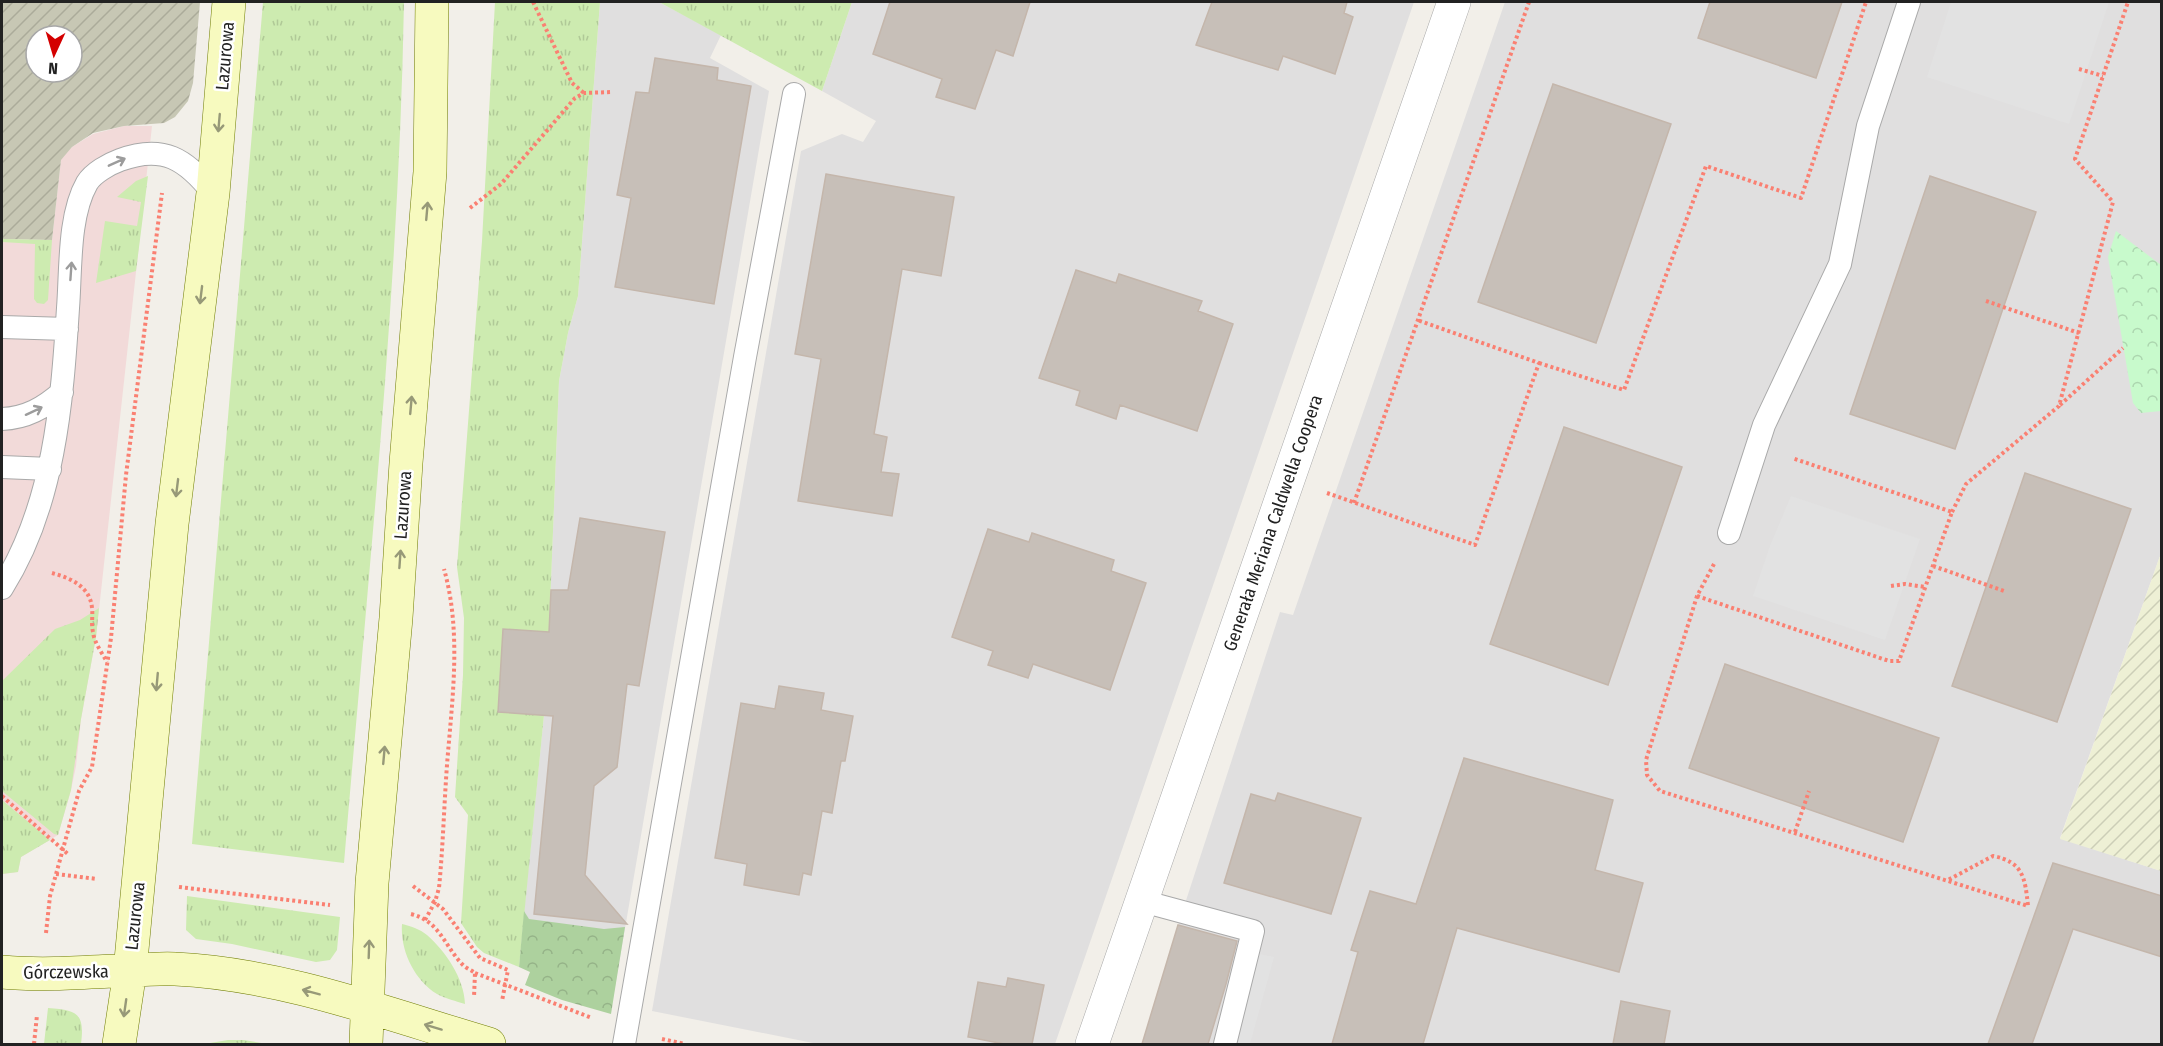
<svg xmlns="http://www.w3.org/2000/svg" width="2163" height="1046" font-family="'Fira Sans Condensed',sans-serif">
  <defs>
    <pattern id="construction-furrows" width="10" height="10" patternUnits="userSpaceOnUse" patternTransform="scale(1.5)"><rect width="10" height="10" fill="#c7c7b4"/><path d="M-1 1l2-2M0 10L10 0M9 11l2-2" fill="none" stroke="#abab9a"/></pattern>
    <pattern id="farmland-furrows" width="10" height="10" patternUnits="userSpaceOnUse" patternTransform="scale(1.5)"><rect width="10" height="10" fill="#eef0d5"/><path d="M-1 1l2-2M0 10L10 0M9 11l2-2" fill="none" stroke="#ccceb7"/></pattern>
    <pattern id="grass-tufts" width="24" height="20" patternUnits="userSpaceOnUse" patternTransform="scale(1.5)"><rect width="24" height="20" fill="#cdebb0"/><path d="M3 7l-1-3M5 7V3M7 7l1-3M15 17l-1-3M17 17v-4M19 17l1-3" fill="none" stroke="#b0c997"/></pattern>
    <pattern id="forest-crowns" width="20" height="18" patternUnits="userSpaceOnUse" patternTransform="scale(1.5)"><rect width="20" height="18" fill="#add19e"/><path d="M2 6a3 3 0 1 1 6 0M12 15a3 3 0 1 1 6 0" fill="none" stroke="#95b388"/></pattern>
    <pattern id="park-crowns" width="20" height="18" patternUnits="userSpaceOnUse" patternTransform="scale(1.5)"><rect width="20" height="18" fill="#c8facc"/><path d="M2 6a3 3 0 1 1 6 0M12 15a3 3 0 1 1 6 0" fill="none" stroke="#acd6af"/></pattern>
  </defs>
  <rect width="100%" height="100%" fill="#f2efe9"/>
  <!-- residential -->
  <path fill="#e0dfdf" d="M 600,2 L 659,2 L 721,35 L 710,58 L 769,91 L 612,1004 L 572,996 L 524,911 L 544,715 L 549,632 L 559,381 L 568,333 L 578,296 Z
    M 852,2 L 1414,2 L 1055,1044 L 818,1044 L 652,1011 L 801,151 L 842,134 L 863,142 L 876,121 L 822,91 Z
    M 1505,2 L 2161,2 L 2161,553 L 2060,838 L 2161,871 L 2161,1044 L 1142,1044 L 1179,922 L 1280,612 L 1293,615 Z"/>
  <!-- commercial -->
  <path fill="#f2dad9" d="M 124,126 L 152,126 L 96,637 L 81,719 L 76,766 L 71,790 L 58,835 L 21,857 L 18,872 L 2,874 L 2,239 L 52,240 L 61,159 L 72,147 L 93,134 Z"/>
  <!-- construction -->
  <path fill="url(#construction-furrows)" fill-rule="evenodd" d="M 2,2 L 200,2 L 193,83 L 188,101 L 175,117 L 164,123 L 124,126 L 93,133 L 72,147 L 61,160 L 52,240 L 2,239 ZM 36,36 L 72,36 L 72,72 L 36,72 Z"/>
  <!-- farmland -->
  <path fill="url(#farmland-furrows)" d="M 2161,553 L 2161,871 L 2060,839 Z"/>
  <!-- grass -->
  <path fill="url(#grass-tufts)" d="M 263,2 L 404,2 C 399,289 368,576 344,863 L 192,844 Z
    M 495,2 L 600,2 L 578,296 L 568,333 L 559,381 L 549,632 L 544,715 L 519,967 L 484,953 L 477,947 L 461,923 L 468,815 L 455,797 L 463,675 L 464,618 L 457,567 L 482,241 Z
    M 659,2 L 852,2 L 822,91 Z
    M 148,176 L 136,271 L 96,283 L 105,221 L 137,226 L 141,202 L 117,197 L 136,181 Z
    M 2,239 L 52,240 L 48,300 L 44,304 L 37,303 L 34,299 L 35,244 L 2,242 Z
    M 99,608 L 96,637 L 81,719 L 71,790 L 58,835 L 54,834 L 2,791 L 2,681 L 55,629 L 80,620 Z
    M 2,800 L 50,840 L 21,857 L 18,872 L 2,874 Z
    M 187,896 L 340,917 L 337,950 L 330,960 L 316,962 L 232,944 L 196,939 L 186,930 Z
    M 402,924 C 410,926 420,929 427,935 C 446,952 464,978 465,1004 C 456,1001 446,999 437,994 C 414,980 400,950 402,924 Z
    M 48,1008 C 77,1010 85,1013 81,1044 L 44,1044 Z
    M 228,1040 L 244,1040 L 267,1044 L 204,1044 Z"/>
  <!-- forest -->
  <path fill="url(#forest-crowns)" d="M 524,911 L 529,919 L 604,929 L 625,927 L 611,1014 L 562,1000 L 525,985 L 530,972 L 519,967 Z"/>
  <!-- park -->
  <path fill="url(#park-crowns)" d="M 2116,231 L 2161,265 L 2161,411 L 2141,413 L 2133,403 L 2108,257 Z"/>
  <!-- parking -->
  <path fill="#e2e2e2" d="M 1951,2 L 2109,2 L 2069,124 L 1927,77 Z
    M 1791,496 L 1920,539 L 1885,640 L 1753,596 L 1770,546 Z
    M 1259,954 L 1274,957 L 1250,1044 L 1235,1044 Z"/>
  <!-- building -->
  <path fill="#c7bfb8" stroke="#c4b6ab" stroke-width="1.5" d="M 890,2 L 1030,2 L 1013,56 L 996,50 L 975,109 L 936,97 L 942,79 L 873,54 Z
    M 1212,2 L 1347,2 L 1344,13 L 1353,17 L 1335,74 L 1283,56 L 1278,70 L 1196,45 Z
    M 1710,2 L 1842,2 L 1816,78 L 1698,38 Z
    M 655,58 L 718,68 L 717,80 L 751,86 L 714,304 L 615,287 L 631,198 L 617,195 L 636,92 L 649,93 Z
    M 1553,84 L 1671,124 L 1596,343 L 1478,302 Z
    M 826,174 L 954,197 L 941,276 L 902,269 L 874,434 L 887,437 L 881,472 L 899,474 L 892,516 L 798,501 L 821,359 L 795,354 Z
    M 1930,176 L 2036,212 L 1955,449 L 1850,414 Z
    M 1076,270 L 1116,283 L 1119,274 L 1202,301 L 1198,311 L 1233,324 L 1197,431 L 1120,405 L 1116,419 L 1076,405 L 1080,391 L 1039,378 Z
    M 1564,427 L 1682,467 L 1608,685 L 1490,644 Z
    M 2025,473 L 2131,509 L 2057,722 L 1952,686 Z
    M 580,518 L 665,532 L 639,686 L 627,684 L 617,767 L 594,786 L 585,875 L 627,924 L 534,914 L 553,716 L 498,712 L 503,629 L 549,632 L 551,590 L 568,590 Z
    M 988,529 L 1029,542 L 1032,533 L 1114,560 L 1111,571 L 1146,583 L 1110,690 L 1033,664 L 1028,678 L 988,665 L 993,651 L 952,637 Z
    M 1725,664 L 1939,738 L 1903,842 L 1689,768 Z
    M 779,686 L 824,693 L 821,710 L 853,716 L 845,761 L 841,761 L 832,813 L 822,811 L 811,875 L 803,873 L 799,895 L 744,885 L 747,864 L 715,858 L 741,703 L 775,709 Z
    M 1464,758 L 1613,800 L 1595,870 L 1643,883 L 1619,972 L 1457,928 L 1423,1044 L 1332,1044 L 1358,952 L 1351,950 L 1370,891 L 1416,904 Z
    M 1278,793 L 1361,818 L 1331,914 L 1224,883 L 1251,794 L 1275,801 Z
    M 2053,863 L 2162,896 L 2162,957 L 2073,929 L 2032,1044 L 1988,1044 Z
    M 1178,925 L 1237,941 L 1226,984 L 1208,1044 L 1142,1044 Z
    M 1008,978 L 1044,985 L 1032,1044 L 1004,1044 L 968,1037 L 978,982 L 1006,987 Z
    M 1621,1001 L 1670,1011 L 1664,1044 L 1613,1044 Z"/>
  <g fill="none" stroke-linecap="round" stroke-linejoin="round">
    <!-- service casing -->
    <g stroke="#a9a9a9" stroke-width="24">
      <path id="service" d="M 2,327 L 67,329
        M 2,419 C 26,418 44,408 62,392
        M 2,467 L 50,469
        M 1729,533 L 1764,425 L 1840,264 L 1868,126 L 1909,2
        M 2,588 C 54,506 62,404 68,308 C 71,271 68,216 87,183 C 93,173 109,164 120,160 C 163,144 186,159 213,193
        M 1142,901 L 1253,931 L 1225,1044
        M 624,1044 L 745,357 L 794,94"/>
    </g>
    <!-- minor casing -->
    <g stroke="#a9a9a9" stroke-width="34">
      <path id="minor" d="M 1092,1044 L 1454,2"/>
    </g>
    <!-- secondary casing -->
    <g stroke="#707d05" stroke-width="34">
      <path id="secondary" d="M 2,972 C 45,976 90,972 134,970 C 147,970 161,968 175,969 C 283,974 387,1014 489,1044
        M 119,1044 L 130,971 L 172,524 L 213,193 L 229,2
        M 366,1044 L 372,883 L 396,618 L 406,463 L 430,172 L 432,2"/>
    </g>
    <!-- path -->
    <path stroke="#fa8072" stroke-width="4" stroke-dasharray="3 3" stroke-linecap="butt" d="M 533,2 L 572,83 L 584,93
      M 2079,69 L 2103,76
      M 470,208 L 501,184 L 575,98 L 584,93 L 613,92
      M 1986,301 L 2079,333
      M 1539,363 L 1624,390 L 1706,166 L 1801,198 L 1866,2
      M 2060,405 L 2123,348
      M 1327,493 L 1475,545 L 1539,363 L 1417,320
      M 1354,503 L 1529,2
      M 1952,512 L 1966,484 L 2059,406 L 2113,202 L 2075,159 L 2128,2
      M 1714,564 L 1697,596 L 1646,760 L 1647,775 L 1660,791 L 2028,906 C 2025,877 2023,862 1993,856 L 1948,880
      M 1933,566 L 2004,591
      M 52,573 C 70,578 90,586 92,608 C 93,616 91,624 93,632 C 94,642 102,653 107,662
      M 1891,586 L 1905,584 L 1925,587
      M 1697,596 L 1889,661 L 1899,661 L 1952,512 L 1792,458
      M 2,796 L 69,855
      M 1795,832 L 1809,791
      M 56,874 L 97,879
      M 413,886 L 443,909 L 480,958 L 508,970 L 502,1001
      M 179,887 L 330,905
      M 411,914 C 440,921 445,947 463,965 C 466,968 471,970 475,973 L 474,997
      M 425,920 L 435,902 L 439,888 C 443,847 444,806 447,765 C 452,700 462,633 444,569
      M 46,933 L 50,896 L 79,791 L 92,767 L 111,638 L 126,475 L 162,193
      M 475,973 L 592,1018
      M 662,1039 L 685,1044
      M 34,1044 L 37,1015"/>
    <!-- service -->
    <use href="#service" stroke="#fff" stroke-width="22"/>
    <!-- minor -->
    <use href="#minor" stroke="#fff" stroke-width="33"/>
    <!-- secondary -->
    <use href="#secondary" stroke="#f7fabf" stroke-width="33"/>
  </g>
  <!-- one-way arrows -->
  <defs><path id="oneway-shaft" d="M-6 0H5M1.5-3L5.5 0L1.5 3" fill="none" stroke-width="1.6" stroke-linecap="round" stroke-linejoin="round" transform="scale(1.5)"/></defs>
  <g stroke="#979978">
    <use href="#oneway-shaft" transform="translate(219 123) rotate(95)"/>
    <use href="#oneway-shaft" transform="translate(427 211) rotate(-85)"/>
    <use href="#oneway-shaft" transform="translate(201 295) rotate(97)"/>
    <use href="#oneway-shaft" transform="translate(411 405) rotate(-85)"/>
    <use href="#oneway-shaft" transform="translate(177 488) rotate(97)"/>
    <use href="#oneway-shaft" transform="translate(400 559) rotate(-86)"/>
    <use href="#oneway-shaft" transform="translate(157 682) rotate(95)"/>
    <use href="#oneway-shaft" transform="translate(384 755) rotate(-85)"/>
    <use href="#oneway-shaft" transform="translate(369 949) rotate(-88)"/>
    <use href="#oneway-shaft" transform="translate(311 992) rotate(-165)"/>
    <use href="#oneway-shaft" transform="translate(125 1008) rotate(98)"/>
    <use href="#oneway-shaft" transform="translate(433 1027) rotate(-163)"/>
  </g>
  <g stroke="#9c9c9c">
    <use href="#oneway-shaft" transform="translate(117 162) rotate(-24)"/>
    <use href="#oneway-shaft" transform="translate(71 271) rotate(-86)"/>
    <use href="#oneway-shaft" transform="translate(34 411) rotate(-25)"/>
  </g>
  <g text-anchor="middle" stroke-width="5" stroke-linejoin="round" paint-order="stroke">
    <!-- street labels -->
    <g font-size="18" fill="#222" stroke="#fff">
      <text transform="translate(225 56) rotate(-85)" y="6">Lazurowa</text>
      <text transform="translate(403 505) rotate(-86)" y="6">Lazurowa</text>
      <text transform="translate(1273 523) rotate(-71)" y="6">Generała Meriana Caldwella Coopera</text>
      <text transform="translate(135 916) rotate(-84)" y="6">Lazurowa</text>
      <text transform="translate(66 972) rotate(-1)" y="6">Górczewska</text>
    </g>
  </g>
  <!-- border -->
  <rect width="2163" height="1046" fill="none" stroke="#222222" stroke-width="6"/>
  <!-- north arrow -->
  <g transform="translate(54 54) rotate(184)"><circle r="28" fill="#ffffff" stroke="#a7a7a7" stroke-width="1.5"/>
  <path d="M0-4.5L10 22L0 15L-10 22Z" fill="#d40000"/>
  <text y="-9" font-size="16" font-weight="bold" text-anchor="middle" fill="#222222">N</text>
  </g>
</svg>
